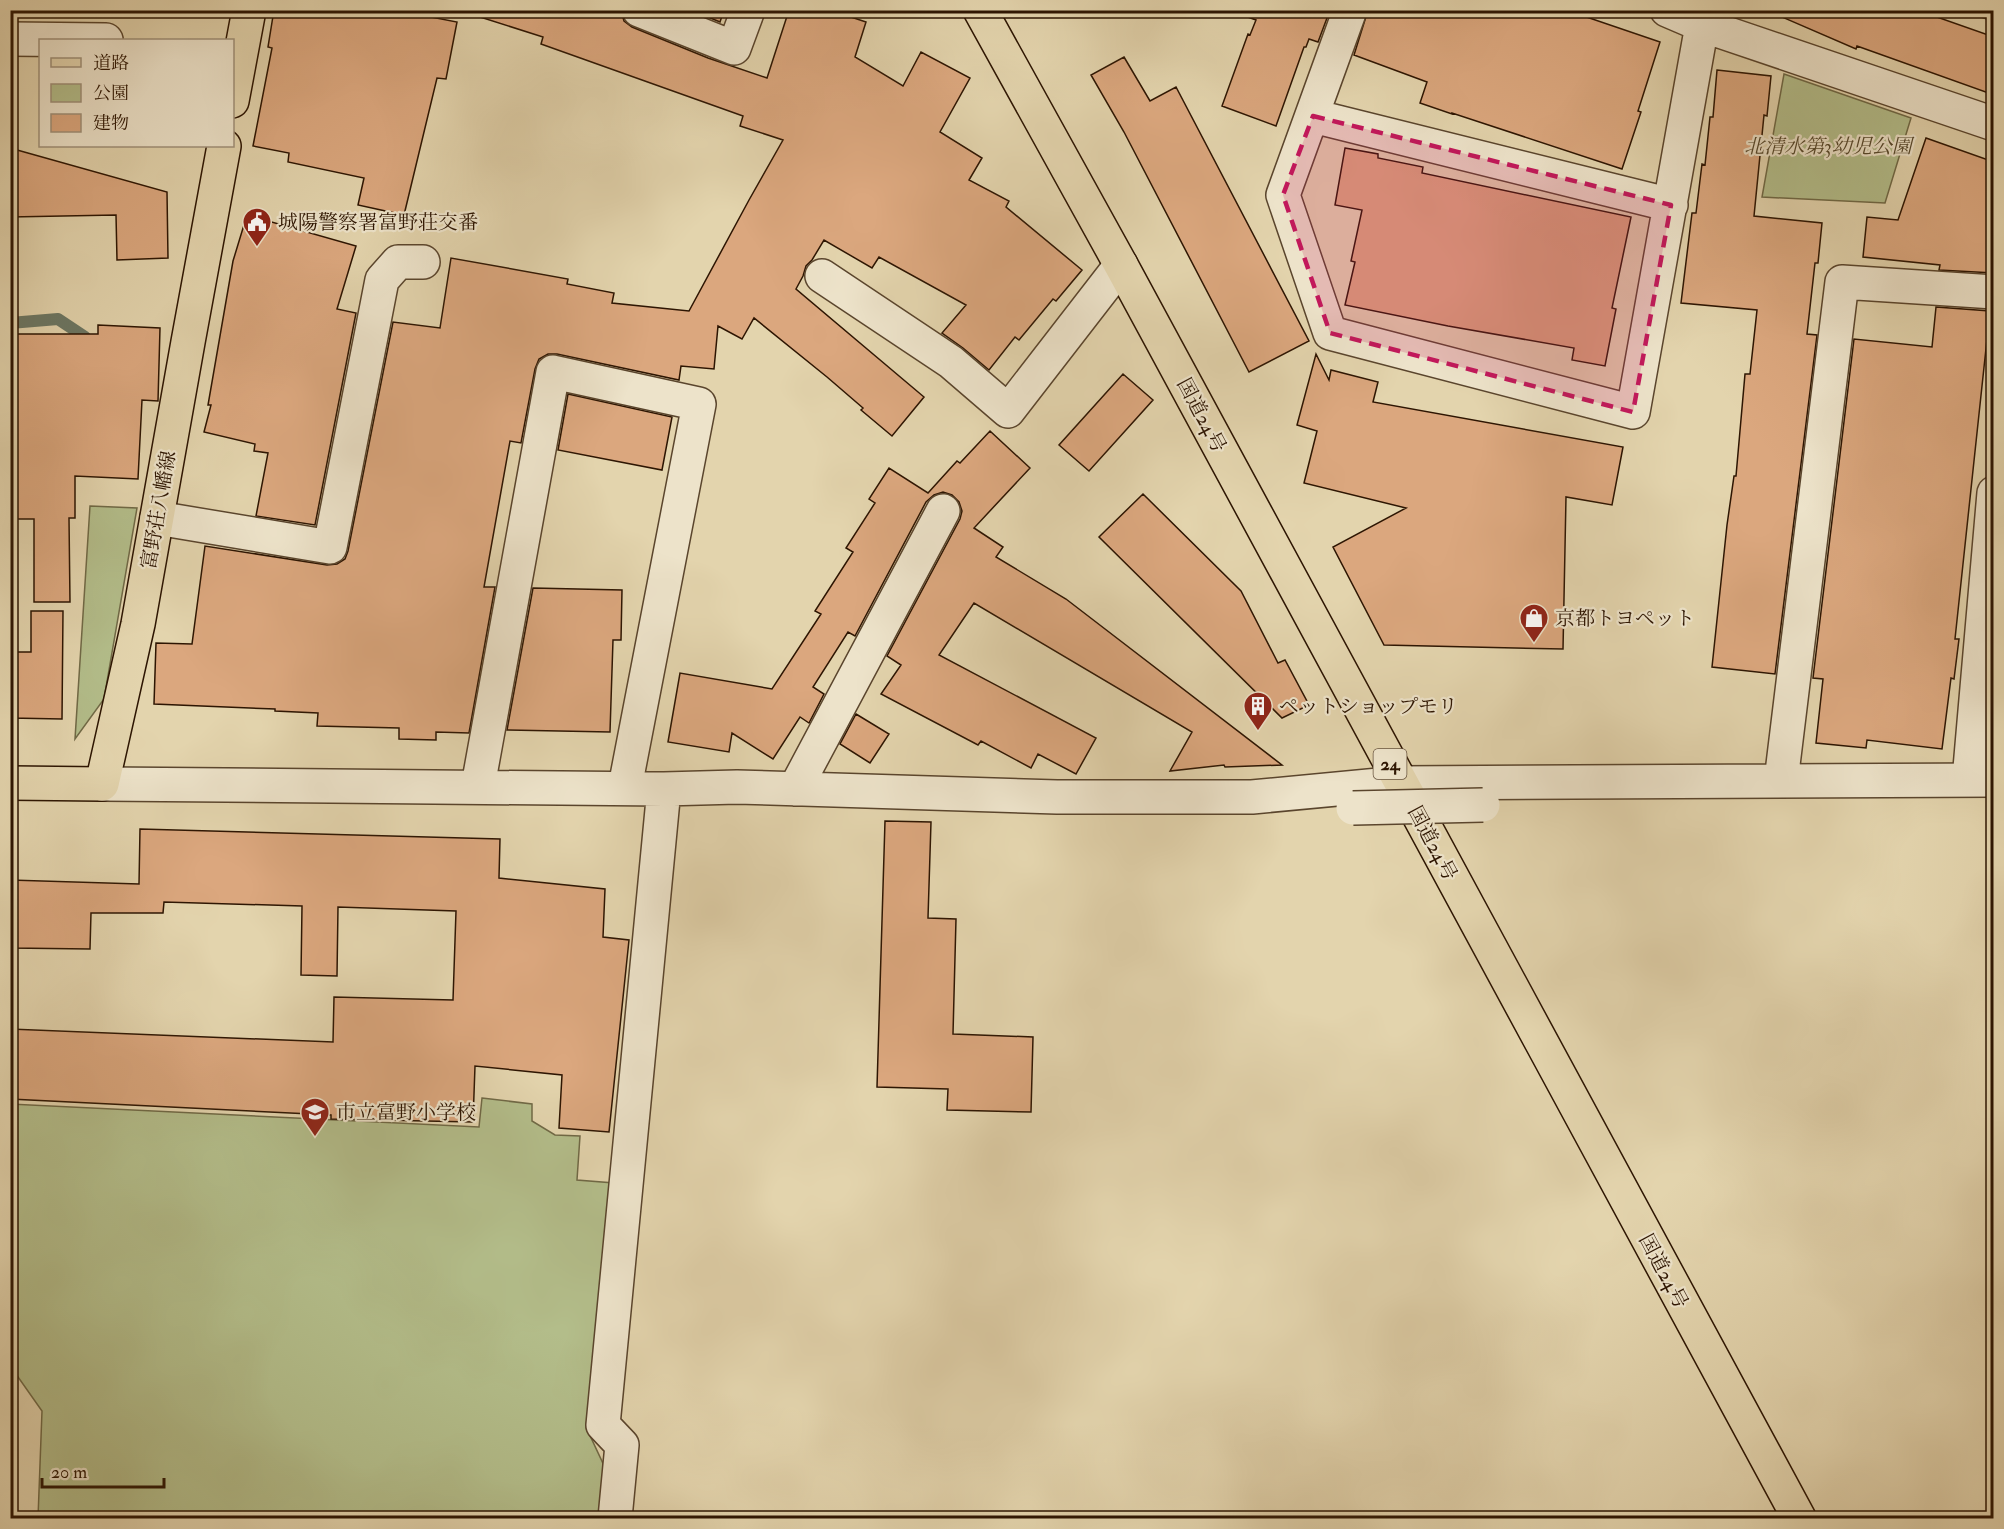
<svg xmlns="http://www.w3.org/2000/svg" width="2004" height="1529" font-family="'IM FELL Double Pica','Noto Serif JP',serif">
  <rect width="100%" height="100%" fill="#e3d4ad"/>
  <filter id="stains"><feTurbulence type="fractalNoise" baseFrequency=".00333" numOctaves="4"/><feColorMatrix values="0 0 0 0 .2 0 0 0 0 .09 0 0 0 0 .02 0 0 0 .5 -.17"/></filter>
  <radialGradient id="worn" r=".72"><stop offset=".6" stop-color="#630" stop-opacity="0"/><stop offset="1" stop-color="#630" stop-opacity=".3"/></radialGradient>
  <!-- green -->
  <path fill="#b3bd8a" stroke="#706946" stroke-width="1.5" d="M 1784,74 L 1911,118 L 1885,203 L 1762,197 Z
    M 90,506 L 137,508 L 104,699 L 75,739 Z
    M 482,1098 L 532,1104 L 532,1121 L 555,1135 L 580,1136 L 577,1180 L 614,1183 L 586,1427 L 607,1472 L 602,1518 L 38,1518 L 42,1411 L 11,1367 L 10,1104 L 479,1127 Z"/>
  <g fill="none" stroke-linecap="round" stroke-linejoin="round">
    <!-- stream -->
    <path stroke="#6c7764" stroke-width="12" d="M 1977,10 L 1994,16
      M 10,323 L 58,319 L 85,337"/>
  </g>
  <!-- building -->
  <path fill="#dba77e" stroke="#2d1502" stroke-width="1.5" d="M 274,10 L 395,10 L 457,22 L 446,79 L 437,78 L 404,215 L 358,205 L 364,178 L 288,162 L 289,153 L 253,146 L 272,48 L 268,47 Z
    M 481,10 L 621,10 L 624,21 L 632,27 L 708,58 L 767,78 L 789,10 L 830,10 L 866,22 L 855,57 L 903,86 L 921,52 L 970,78 L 940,132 L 982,158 L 969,180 L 1009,201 L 1006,207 L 1082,270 L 1056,301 L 1053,299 L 1019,340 L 1015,337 L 989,370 L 963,348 L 942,333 L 966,305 L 879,257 L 872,268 L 824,240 L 812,260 L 806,266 L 803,276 L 796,289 L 924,397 L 892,436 L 861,410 L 863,408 L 827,377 L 754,318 L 742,339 L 718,326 L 714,369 L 681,366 L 679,380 L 557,354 L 548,354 L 539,359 L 535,369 L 521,443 L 510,441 L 484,587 L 495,587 L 469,733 L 436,732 L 436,740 L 399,739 L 399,728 L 317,726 L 318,713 L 275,711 L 275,709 L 154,704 L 156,643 L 192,644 L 205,546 L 327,565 L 337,564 L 345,559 L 348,551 L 393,322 L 440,328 L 451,258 L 568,279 L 567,284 L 614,293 L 612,303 L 689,311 L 749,200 L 783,140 L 740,126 L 743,116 L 541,44 L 543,37 L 480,17 Z
    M 691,10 L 724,10 L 720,22 Z
    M 1242,10 L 1330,10 L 1318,42 L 1309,39 L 1306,47 L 1304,47 L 1276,126 L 1222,106 L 1248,34 L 1250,35 L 1256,20 L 1242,15 Z
    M 1368,10 L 1566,10 L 1660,42 L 1638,111 L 1641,112 L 1622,169 L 1452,113 L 1452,114 L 1420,103 L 1427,82 L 1354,55 Z
    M 1766,10 L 1917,10 L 1994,37 L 1994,95 L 1857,46 L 1856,49 Z
    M 1124,57 L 1150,101 L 1176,87 L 1309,341 L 1249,372 L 1124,132 L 1091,75 Z
    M 1717,70 L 1771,76 L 1767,116 L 1764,115 L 1754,216 L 1822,223 L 1818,263 L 1815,263 L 1807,334 L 1817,335 L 1775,674 L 1712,667 L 1727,525 L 1734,476 L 1736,476 L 1745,374 L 1750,374 L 1757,310 L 1681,303 L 1692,213 L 1696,213 L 1702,164 L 1705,165 L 1710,117 L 1713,117 Z
    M 1926,138 L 1994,162 L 1994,273 L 1939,270 L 1940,265 L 1863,257 L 1867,217 L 1898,220 Z
    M 10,148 L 167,192 L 168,258 L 117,260 L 116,215 L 10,217 Z
    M 1345,148 L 1378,154 L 1378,158 L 1423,167 L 1422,173 L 1631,217 L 1612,308 L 1616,309 L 1605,366 L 1572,360 L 1574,348 L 1448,326 L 1345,305 L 1355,262 L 1351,261 L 1362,210 L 1335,205 Z
    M 247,215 L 356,246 L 337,309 L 356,313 L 315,525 L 256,516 L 268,453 L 254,451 L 255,444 L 204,432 L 211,405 L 208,405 L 233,261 Z
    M 1936,307 L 1990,311 L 1955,639 L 1959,639 L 1954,679 L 1951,678 L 1942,749 L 1867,740 L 1866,748 L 1816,743 L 1823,679 L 1813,678 L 1854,339 L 1932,347 Z
    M 98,325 L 160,328 L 158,401 L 142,400 L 138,479 L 75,476 L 75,518 L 69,518 L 70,602 L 34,602 L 34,519 L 10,519 L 10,477 L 13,477 L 12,334 L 98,334 Z
    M 1316,354 L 1329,380 L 1331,370 L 1378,382 L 1373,402 L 1623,447 L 1612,505 L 1566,497 L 1563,649 L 1384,645 L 1333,547 L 1406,508 L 1304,483 L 1317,431 L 1297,425 Z
    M 1123,374 L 1153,400 L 1089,471 L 1059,445 Z
    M 568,394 L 672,417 L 662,470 L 558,450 Z
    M 990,431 L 1030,468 L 974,528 L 1003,547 L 996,557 L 1066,599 L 1282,765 L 1225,767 L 1224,765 L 1170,771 L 1192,732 L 974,603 L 939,655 L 1096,738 L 1076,774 L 1038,754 L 1031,768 L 981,741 L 978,745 L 881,694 L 901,665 L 887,656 L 960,519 L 962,511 L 959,502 L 952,495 L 943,492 L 934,495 L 926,502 L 855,636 L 848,632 L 813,687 L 824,694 L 809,723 L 800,717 L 773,759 L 732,733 L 729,752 L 668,742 L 680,673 L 772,689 L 821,614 L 815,611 L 853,552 L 846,548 L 875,503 L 869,499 L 889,468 L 928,493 L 957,461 L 960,463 Z
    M 1143,494 L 1241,591 L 1278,663 L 1285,660 L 1309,705 L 1282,718 L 1099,537 Z
    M 533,588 L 622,590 L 621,640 L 613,640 L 610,732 L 507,730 Z
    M 31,611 L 63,611 L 62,719 L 10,718 L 10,652 L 31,652 Z
    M 856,714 L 889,734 L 870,763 L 840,744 Z
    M 885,821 L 931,822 L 928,918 L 956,919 L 953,1034 L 1033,1037 L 1031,1112 L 947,1110 L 948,1089 L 877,1087 Z
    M 140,829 L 500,839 L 499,878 L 605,889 L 603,937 L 629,940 L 609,1132 L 559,1128 L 562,1075 L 475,1066 L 473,1122 L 331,1119 L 331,1115 L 10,1099 L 10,1029 L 333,1042 L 334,997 L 453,1000 L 456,911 L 338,907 L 337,976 L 301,975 L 302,906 L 164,902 L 163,913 L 91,913 L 90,949 L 10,948 L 10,880 L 139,884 Z"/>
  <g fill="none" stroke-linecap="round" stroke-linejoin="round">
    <!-- minor casing -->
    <g stroke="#5a452d" stroke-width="36">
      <path id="minor" d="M 639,10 L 734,48 L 748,10
        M 1350,10 L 1283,195 L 1330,333 L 1633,412 L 1702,25
        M 1667,10 L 1702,25 L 1994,124
        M 10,39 L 106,40
        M 1313,116 L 1671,205
        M 822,276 L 951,362 L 1008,411 L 1121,265
        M 157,518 L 330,547 L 382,280 L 398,262 L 423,262
        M 1969,780 L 1994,493
        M 1781,781 L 1842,282 L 1994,292
        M 102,784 L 664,789 L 737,787 L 1057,797 L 1252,797 L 1400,783 L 1994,780
        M 478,786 L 553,372 L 699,404 L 625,787
        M 795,789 L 943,511
        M 615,1518 L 622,1445 L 603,1425 L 664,789"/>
    </g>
    <!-- major casing -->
    <g stroke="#2d1502" stroke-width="36">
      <path id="major" d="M 232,101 L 249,10
        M 10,783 L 102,784 L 138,624 L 188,342 L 224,146"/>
    </g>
    <!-- highway casing -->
    <g stroke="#2d1502" stroke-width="36">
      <path id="highway" d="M 980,10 L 1121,265 L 1799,1518"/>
    </g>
    <!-- minor -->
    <use href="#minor" stroke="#ede3ca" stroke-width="33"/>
    <!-- major -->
    <use href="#major" stroke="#e3d4ad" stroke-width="33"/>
    <!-- highway -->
    <use href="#highway" stroke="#e3d4ad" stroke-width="33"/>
    <!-- minor-bridge casing -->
    <g stroke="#5a452d" stroke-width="36" stroke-linecap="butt">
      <path id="minor-bridge" d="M 1353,808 L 1483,805"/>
    </g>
    <!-- minor-bridge -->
    <use href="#minor-bridge" stroke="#ede3ca" stroke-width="33"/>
  </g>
  <!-- marked area -->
  <path fill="#c2185b" fill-opacity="0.2" stroke="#c2185b" stroke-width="4.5" stroke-dasharray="12 8" stroke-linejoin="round" d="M 1313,116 L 1671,205 L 1633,412 L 1330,333 L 1283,195 Z"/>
  <!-- icons -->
  <defs>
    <g id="civic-pin" transform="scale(1.5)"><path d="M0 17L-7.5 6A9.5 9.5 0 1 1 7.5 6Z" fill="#8f2418" stroke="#ede3ca"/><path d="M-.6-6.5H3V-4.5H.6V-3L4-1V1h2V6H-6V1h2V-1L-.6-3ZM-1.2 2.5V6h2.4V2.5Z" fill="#fff"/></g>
    <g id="shop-pin" transform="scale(1.5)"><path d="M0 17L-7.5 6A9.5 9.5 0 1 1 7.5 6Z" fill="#8f2418" stroke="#ede3ca"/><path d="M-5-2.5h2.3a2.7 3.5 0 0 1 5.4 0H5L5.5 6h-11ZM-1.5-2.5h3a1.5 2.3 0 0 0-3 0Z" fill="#fff"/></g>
    <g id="building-pin" transform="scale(1.5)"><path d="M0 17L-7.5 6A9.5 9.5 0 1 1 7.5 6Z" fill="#8f2418" stroke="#ede3ca"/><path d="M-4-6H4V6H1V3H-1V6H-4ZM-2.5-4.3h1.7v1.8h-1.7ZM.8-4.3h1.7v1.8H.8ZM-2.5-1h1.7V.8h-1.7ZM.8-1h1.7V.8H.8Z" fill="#fff"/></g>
    <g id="school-pin" transform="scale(1.5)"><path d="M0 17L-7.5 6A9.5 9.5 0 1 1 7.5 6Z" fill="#8f2418" stroke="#ede3ca"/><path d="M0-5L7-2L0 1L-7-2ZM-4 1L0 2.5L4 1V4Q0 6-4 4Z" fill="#fff"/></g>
  </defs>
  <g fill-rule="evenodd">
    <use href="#civic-pin" x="257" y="222"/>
    <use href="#shop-pin" x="1534" y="618"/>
    <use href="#building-pin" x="1258" y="706"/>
    <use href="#school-pin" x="315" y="1112"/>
  </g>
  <g text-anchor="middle" stroke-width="4.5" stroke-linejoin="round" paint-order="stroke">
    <!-- shield labels -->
    <rect fill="#ede3ca" stroke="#67533e" stroke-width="1.5" x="1373.5" y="749" width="33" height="30" rx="4.5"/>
    <g font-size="18" font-weight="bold" fill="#2d1502">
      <text x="1390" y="770">24</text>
    </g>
    <!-- park labels -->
    <g font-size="20" font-style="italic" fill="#55472b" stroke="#ede3ca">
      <text x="1828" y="153">北清水第3幼児公園</text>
    </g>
    <!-- poi labels -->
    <g font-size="20" fill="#2d1502" stroke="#ede3ca" text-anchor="start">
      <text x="278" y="229">城陽警察署富野荘交番</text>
      <text x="1555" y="625">京都トヨペット</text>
      <text x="1279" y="713">ペットショップモリ</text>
      <text x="336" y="1119">市立富野小学校</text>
    </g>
    <!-- street labels -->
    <g font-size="20" fill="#2d1502" stroke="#ede3ca">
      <text transform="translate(1202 415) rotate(62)" y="7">国道24号</text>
      <text transform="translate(158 510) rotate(-80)" y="7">富野荘八幡線</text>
      <text transform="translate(1433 843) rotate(62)" y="7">国道24号</text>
      <text transform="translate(1664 1271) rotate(62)" y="7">国道24号</text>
    </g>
  </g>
  <!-- margin -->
  <rect width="2004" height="1529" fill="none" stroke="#e3d4ad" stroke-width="36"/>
  <rect x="12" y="12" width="1980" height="1505" fill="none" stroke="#2d1502" stroke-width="3"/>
  <rect x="18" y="18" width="1968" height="1493" fill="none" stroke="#2d1502" stroke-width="1.5"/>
  <!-- legend -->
  <rect x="39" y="39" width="195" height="108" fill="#ede3ca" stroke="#a0917a" stroke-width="1.5"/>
  <rect x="51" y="58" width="30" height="9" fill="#e3d4ad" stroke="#a0917a" stroke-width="1.5"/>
  <text x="93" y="69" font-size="18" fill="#2d1502">道路</text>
  <rect x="51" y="84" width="30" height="18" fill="#b3bd8a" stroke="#a0917a" stroke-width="1.5"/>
  <text x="93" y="99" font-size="18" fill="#2d1502">公園</text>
  <rect x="51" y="114" width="30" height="18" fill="#dba77e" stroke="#a0917a" stroke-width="1.5"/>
  <text x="93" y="129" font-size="18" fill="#2d1502">建物</text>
  <!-- scale -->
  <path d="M42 1478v9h122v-9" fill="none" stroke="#2d1502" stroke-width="3"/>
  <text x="51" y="1478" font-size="18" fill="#2d1502" stroke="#ede3ca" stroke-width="4.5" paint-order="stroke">20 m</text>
  <rect width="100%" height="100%" filter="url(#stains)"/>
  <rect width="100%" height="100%" fill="url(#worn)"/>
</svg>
